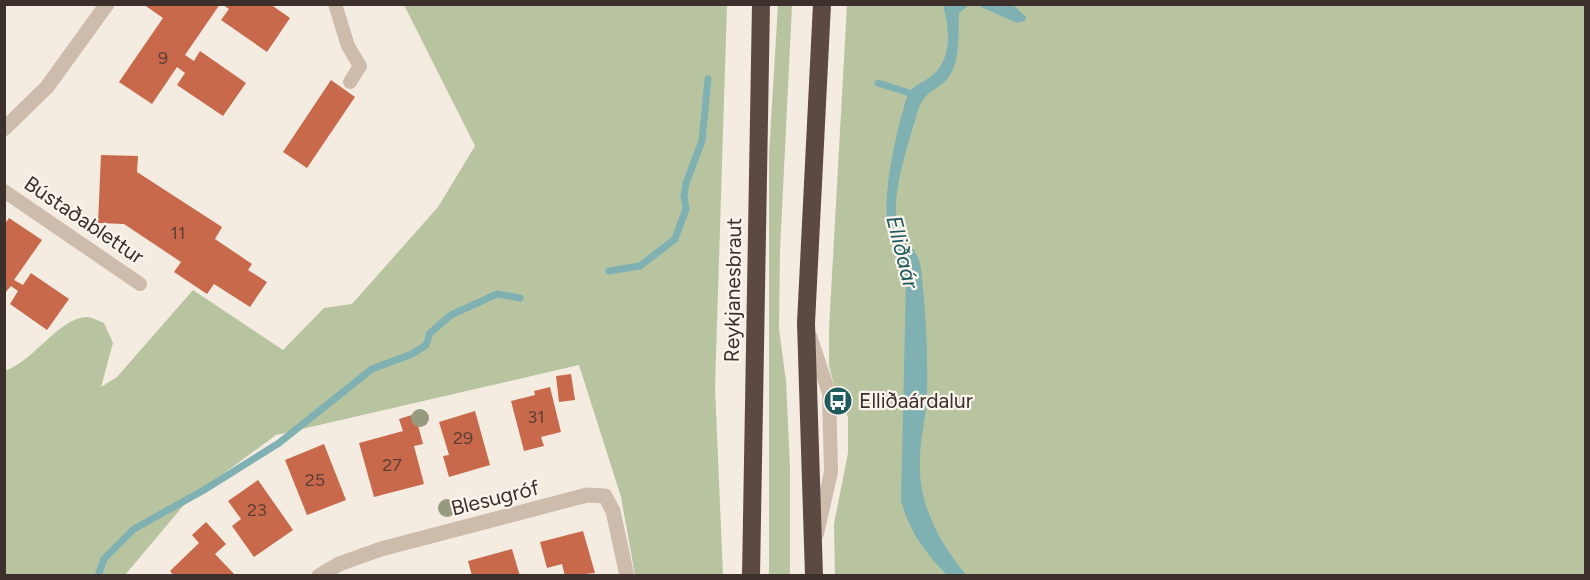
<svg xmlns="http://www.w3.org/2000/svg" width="1590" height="580" font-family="Figtree,sans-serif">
  <rect width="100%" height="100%" fill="#f4ebe1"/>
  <!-- green -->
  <path fill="#b8c4a0" d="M 404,5 L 727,5 L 715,387 L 723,575 L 635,575 L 621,497 L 579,365 L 276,435 L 189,499 L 125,575 L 5,575 L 5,371 C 35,360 58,319 86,317 C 92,317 99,321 104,323 L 113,343 L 101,387 L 117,377 L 193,290 L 283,350 L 324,308 L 352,304 L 438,207 L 475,146 Z
    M 792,5 L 780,251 L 779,329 L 786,381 L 790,467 L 790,575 L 769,576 L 769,154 L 778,5 Z
    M 847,5 L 1585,5 L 1585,575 L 835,576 L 834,524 L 848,453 L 848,417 L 834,386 L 829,365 L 829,329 Z"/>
  <!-- water -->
  <path fill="#7fb0b2" d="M 943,5 L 969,5 L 959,13 C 958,32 961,64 947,79 C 935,93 927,88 918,110 C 909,143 894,183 896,217 C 897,239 919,246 921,269 C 926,312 928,353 927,396 C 926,418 920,439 920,460 C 918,505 939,542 967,576 L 947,575 C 924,551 911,534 901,501 L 906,281 C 903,259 893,250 889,233 C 880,199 897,127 908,94 C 916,83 925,82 934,74 C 953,56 949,26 943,5 Z
    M 977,5 L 1013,5 L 1026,17 L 1025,21 L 1017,23 Z"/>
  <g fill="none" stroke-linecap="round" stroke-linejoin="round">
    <!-- stream -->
    <path stroke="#7fb0b2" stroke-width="7" d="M 878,83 L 916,95
      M 609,271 L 640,266 L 675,239 L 686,209 L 684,196 L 686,183 L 702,141 L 708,79
      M 98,576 L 104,559 L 134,529 L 204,490 L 279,443 L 372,369 L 412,354 L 426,345 L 430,333 L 451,315 L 497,294 L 520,298"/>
  </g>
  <!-- building -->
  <path fill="#c8694b" d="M 143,4 L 220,4 L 185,55 L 194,61 L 200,51 L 246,83 L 223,116 L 177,85 L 185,73 L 177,67 L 152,104 L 119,82 L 163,18 Z
    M 222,4 L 270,4 L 290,18 L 267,52 L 221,20 L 229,9 Z
    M 331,80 L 355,97 L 307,168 L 283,152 Z
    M 101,155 L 138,156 L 137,172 L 222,227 L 215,239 L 252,264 L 248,270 L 267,282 L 250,307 L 214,284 L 207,294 L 174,272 L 181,262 L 124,224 L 98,223 Z
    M 9,218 L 42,240 L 14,280 L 23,285 L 31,273 L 69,299 L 47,330 L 10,304 L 18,291 L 11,286 L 4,294 L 4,225 Z
    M 571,374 L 575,400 L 559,402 L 556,376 Z
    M 550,387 L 561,432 L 541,437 L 544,446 L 524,451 L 511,401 L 535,395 L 534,391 Z
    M 475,411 L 490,465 L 449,477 L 443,456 L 449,455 L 439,422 Z
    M 415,414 L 423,444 L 414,446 L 424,484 L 374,497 L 359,443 L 403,431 L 399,419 Z
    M 324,444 L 346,500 L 307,515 L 285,460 Z
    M 258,480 L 293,530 L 254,557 L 232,526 L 241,519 L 228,501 Z
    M 206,522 L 226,544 L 215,554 L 236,576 L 174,576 L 170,571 L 199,543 L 192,535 Z
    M 583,531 L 595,573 L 565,576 L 562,564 L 547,568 L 540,542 Z
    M 512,549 L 520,576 L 472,576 L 468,561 Z"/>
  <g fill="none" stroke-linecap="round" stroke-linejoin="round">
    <!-- lane -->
    <path stroke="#cdbbac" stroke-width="14" d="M 335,4 L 348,46 L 360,66 L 350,82
      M 4,191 L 140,284
      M 810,336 L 829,393 L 831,472 L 817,534"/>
    <!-- street -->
    <path stroke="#cdbbac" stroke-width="15" d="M 4,129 L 47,87 L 107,4
      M 319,576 L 339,564 L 381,549 L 587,495 L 605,496 L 613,511 L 627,576"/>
    <!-- highway -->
    <path stroke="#5c4a42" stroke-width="18" d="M 751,576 L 761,4
      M 814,576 L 806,323 L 822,4"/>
  </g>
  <!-- trees -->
  <g fill="#969b7f">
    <circle cx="420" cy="418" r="9"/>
    <circle cx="447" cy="508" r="9"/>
  </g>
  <!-- icons -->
  <defs>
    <g id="bus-disc" transform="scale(1.5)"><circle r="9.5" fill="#1f5a5e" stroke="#fbf5ee"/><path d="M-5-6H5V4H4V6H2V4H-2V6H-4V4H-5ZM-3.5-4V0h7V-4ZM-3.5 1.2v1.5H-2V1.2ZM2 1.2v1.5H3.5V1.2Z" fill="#fff"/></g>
  </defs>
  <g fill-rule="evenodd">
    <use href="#bus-disc" x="838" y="401"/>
  </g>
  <g text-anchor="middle" stroke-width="4.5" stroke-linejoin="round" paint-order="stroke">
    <!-- number labels -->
    <g font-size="18" fill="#5e3e33">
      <text x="163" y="64">9</text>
      <text x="178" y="239">11</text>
      <text x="536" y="423">31</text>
      <text x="463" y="444">29</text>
      <text x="392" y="471">27</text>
      <text x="315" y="486">25</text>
      <text x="257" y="516">23</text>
    </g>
    <!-- street labels -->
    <g font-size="21" fill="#3b302b" stroke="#fbf5ee">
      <text transform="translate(84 220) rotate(34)" y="7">Bústaðablettur</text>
      <text transform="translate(733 290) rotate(-89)" y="7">Reykjanesbraut</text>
      <text transform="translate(495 498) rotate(-14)" y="7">Blesugróf</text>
    </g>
    <!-- poi labels -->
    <g font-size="21" fill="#3b302b" stroke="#fbf5ee" text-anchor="start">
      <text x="859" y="408">Elliðaárdalur</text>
    </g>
    <!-- water labels -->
    <g font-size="22" font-style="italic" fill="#1f5a5e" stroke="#fbf5ee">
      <text transform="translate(903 252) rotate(76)" y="8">Elliðaár</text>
    </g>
  </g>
  <!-- border -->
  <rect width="1590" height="580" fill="none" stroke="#3b302b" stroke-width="12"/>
</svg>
